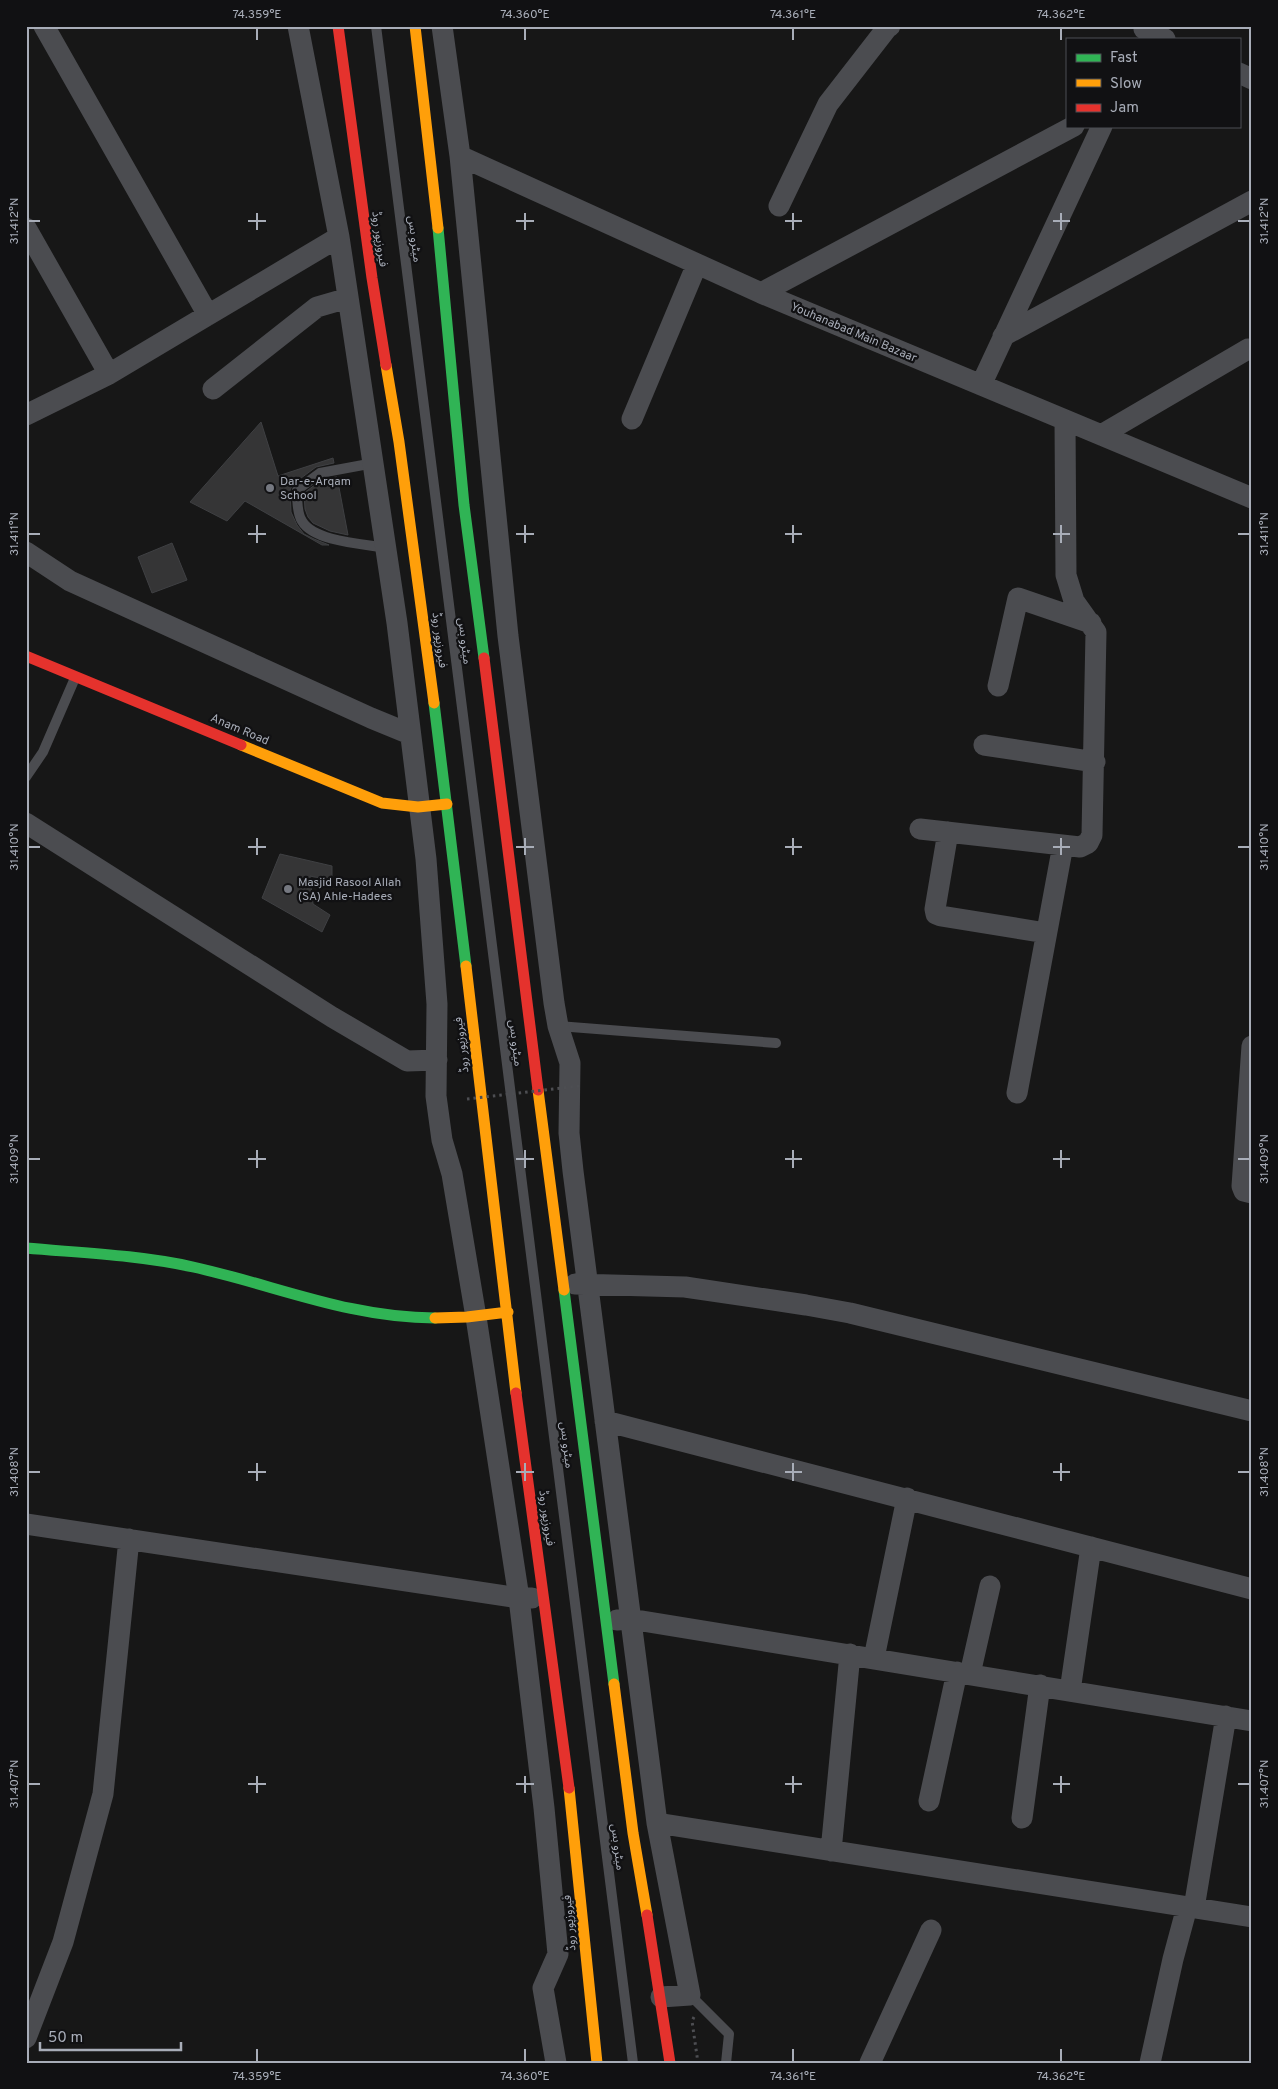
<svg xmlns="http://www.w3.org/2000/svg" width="1278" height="2089" font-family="Overpass,'Noto Sans Arabic',sans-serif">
  <rect width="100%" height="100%" fill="#171717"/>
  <!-- building -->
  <path fill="#353536" stroke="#3f4043" d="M 261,422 L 278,476 L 333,458 L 334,463 L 316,467 L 293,484 L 290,490 L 291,512 L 297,525 L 304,534 L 314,539 L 329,545 L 322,545 L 245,501 L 227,521 L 190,502 Z
    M 337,477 L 348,535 L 330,531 L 313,523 L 308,517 L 305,509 L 304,493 L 323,479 Z
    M 172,543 L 187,580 L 152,593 L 138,557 Z
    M 280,854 L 332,866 L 332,881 L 310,876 L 313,904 L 330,915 L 322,932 L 262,898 Z"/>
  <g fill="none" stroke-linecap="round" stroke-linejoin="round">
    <!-- path -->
    <path stroke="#4d4e52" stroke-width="3" stroke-dasharray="2.5 4" stroke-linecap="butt" d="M 694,2017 L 692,2021 L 698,2063"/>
    <!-- lane -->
    <path stroke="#4b4c50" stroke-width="10" d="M 376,26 L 633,2063
      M 374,463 L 320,473 L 297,490 C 297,498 297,514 302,521 C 314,542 365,544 387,548
      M 26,777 L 43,752 L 75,678
      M 558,1026 L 776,1043
      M 690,1995 L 729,2034 L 726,2063"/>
    <!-- street -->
    <path stroke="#4b4c50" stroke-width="21" d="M 44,26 L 208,315 L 339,237
      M 298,26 L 339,237 L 397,623 L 426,859 L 437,1004 L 436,1096 L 442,1140 L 452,1174 L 476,1317 L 519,1598 L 544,1808 L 558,1954 L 543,1988 L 556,2063
      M 442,26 L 460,156 L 508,636 L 554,1003 L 558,1026 L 570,1063 L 569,1133 L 573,1171 L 657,1823 L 690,1995 L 661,1997
      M 1144,29 L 1165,39
      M 1239,73 L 1252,79
      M 460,156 L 761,293 L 1252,498
      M 779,206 L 828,104 L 887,28 L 890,26
      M 26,228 L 109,374 L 208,315
      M 761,293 L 1074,126
      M 1003,336 L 1252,201
      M 981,385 L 1102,126
      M 213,389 L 317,307 L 348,298
      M 26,415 L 109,374
      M 632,419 L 697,264
      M 1101,435 L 1248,349
      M 26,552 L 70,581 L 371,718 L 410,734
      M 998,686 L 1018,598 L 1091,623
      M 984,745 L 1095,762
      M 26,823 L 332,1017 L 407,1061 L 437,1060
      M 920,829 L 1080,847 L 1088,843 L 1092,835 L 1096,632 L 1074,601 L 1066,575 L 1065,420
      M 948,832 L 935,909 L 936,914 L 941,916 L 1046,933
      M 1252,1046 L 1242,1186 L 1244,1191 L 1252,1193
      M 1017,1093 L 1063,845
      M 575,1284 L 685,1287 L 806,1305 L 850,1313 L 1252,1411
      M 605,1421 L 1252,1589
      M 26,1524 L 519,1598 L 532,1598
      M 617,1620 L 630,1619 L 1252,1721
      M 874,1658 L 907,1498
      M 970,1674 L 990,1586
      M 1070,1691 L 1091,1547
      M 929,1801 L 957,1672
      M 1022,1818 L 1040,1685
      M 657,1823 L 1252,1917
      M 831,1851 L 850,1654
      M 1194,1908 L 1226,1716
      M 26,2038 L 63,1942 L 103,1794 L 129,1539
      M 870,2063 L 931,1930
      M 1150,2063 L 1173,1959 L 1187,1907"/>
    <!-- fast -->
    <path stroke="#30b455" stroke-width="11" d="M 438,228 L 464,505 L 484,658
      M 434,703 L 466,966
      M 26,1248 C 82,1253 138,1255 193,1267 C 275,1285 349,1318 435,1318
      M 564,1290 L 614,1684"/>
    <!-- slow -->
    <path stroke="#ff9f0a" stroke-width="11" d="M 415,26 L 438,228
      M 386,365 L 399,442 L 434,703
      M 241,745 L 382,803 L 418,807 L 447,804
      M 466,966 L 516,1393
      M 538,1090 L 564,1290
      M 435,1318 L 467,1317 L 508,1312
      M 614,1684 L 633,1833 L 647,1915
      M 569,1788 L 597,2063"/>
    <!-- jam -->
    <path stroke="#e5322d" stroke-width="11" d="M 338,26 L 372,278 L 386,365
      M 26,656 L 241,745
      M 484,658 L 538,1090
      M 516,1393 L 569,1788
      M 647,1915 L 670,2063"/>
    <!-- path-bridge -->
    <path stroke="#4d4e52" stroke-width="3" stroke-dasharray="2.5 4" stroke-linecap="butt" d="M 467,1099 L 580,1086"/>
  </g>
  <!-- ticks -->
  <path fill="none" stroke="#a8adb8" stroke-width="2" d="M 257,28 L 257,40M 525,28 L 525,40M 793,28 L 793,40M 1061,28 L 1061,40M 257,213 L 257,230M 525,213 L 525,230M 793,213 L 793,230M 1061,213 L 1061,230M 28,221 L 40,221M 248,221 L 266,221M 516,221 L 534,221M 785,221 L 802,221M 1053,221 L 1070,221M 1238,221 L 1250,221M 257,525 L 257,543M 525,525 L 525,543M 793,525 L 793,543M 1061,525 L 1061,543M 28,534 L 40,534M 248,534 L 266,534M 516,534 L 534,534M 785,534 L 802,534M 1053,534 L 1070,534M 1238,534 L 1250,534M 257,838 L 257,855M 525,838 L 525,855M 793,838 L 793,855M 1061,838 L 1061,855M 28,847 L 40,847M 248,847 L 266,847M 516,847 L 534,847M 785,847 L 802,847M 1053,847 L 1070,847M 1238,847 L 1250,847M 257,1150 L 257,1168M 525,1150 L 525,1168M 793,1150 L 793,1168M 1061,1150 L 1061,1168M 28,1159 L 40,1159M 248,1159 L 266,1159M 516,1159 L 534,1159M 785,1159 L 802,1159M 1053,1159 L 1070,1159M 1238,1159 L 1250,1159M 257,1463 L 257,1481M 525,1463 L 525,1481M 793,1463 L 793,1481M 1061,1463 L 1061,1481M 28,1472 L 40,1472M 248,1472 L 266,1472M 516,1472 L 534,1472M 785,1472 L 802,1472M 1053,1472 L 1070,1472M 1238,1472 L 1250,1472M 257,1776 L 257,1793M 525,1776 L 525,1793M 793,1776 L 793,1793M 1061,1776 L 1061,1793M 28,1784 L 40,1784M 248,1784 L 266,1784M 516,1784 L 534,1784M 785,1784 L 802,1784M 1053,1784 L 1070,1784M 1238,1784 L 1250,1784M 257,2049 L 257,2062M 525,2049 L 525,2062M 793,2049 L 793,2062M 1061,2049 L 1061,2062"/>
  <!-- markers -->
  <g fill="#757880" stroke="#111113" stroke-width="2">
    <circle cx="270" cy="488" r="5"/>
    <circle cx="288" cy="889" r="5"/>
  </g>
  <g text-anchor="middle" stroke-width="4.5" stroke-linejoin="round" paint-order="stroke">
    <!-- street labels -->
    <g font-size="12" fill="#a8adb8" stroke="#111113">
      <text transform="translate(380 239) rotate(82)" y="4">فیروزپور روڈ</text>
      <text transform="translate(415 239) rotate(83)" y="4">میٹرو بس</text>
      <text transform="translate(854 332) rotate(23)" y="4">Youhanabad Main Bazaar</text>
      <text transform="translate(440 640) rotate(83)" y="4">فیروزپور روڈ</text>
      <text transform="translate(465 641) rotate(83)" y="4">میٹرو بس</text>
      <text transform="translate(240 729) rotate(23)" y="4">Anam Road</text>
      <text transform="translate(516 1043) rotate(83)" y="4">میٹرو بس</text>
      <text transform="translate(461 1045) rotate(-97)" y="4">فیروزپور روڈ</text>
      <text transform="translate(567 1445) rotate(83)" y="4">میٹرو بس</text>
      <text transform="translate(547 1518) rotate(82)" y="4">فیروزپور روڈ</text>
      <text transform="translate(618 1847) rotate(83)" y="4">میٹرو بس</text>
      <text transform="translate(569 1923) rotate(-95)" y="4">فیروزپور روڈ</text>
    </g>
    <!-- poi labels -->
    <g font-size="12" fill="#a8adb8" stroke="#111113" text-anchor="start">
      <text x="280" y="485">Dar-e-Arqam<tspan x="280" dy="14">School</tspan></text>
      <text x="298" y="886">Masjid Rasool Allah<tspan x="298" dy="14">(SA) Ahle-Hadees</tspan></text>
    </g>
  </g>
  <!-- border -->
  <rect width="1278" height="2089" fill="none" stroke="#111113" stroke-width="55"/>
  <!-- legend -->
  <rect x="1066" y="38" width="175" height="90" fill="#111113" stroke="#4d4f55"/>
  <rect x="1076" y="54" width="25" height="8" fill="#30b455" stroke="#4d4f55"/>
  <text x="1110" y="62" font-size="15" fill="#a8adb8">Fast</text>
  <rect x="1076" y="79" width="25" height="8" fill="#ff9f0a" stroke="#4d4f55"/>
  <text x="1110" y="88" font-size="15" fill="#a8adb8">Slow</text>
  <rect x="1076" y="104" width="25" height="8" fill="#e5322d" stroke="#4d4f55"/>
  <text x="1110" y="112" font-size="15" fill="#a8adb8">Jam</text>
  <!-- scale -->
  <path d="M40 2042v8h141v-8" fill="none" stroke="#a8adb8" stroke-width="2.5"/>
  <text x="48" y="2042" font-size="15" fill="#a8adb8" stroke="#111113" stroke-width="4" paint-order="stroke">50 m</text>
  <rect x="28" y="28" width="1222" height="2034" fill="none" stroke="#a8adb8" stroke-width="2"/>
  <g font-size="12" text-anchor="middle" fill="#a8adb8">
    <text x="257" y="18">74.359°E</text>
    <text x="525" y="18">74.360°E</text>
    <text x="793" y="18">74.361°E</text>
    <text x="1061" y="18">74.362°E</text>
    <text transform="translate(14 221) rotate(-90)" y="4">31.412°N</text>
    <text transform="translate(1264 221) rotate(-90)" y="4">31.412°N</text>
    <text transform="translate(14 534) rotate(-90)" y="4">31.411°N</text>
    <text transform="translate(1264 534) rotate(-90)" y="4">31.411°N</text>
    <text transform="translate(14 847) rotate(-90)" y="4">31.410°N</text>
    <text transform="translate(1264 847) rotate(-90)" y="4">31.410°N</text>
    <text transform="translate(14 1159) rotate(-90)" y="4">31.409°N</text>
    <text transform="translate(1264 1159) rotate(-90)" y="4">31.409°N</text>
    <text transform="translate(14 1472) rotate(-90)" y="4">31.408°N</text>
    <text transform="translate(1264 1472) rotate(-90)" y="4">31.408°N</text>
    <text transform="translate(14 1784) rotate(-90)" y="4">31.407°N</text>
    <text transform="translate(1264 1784) rotate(-90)" y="4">31.407°N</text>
    <text x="257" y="2080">74.359°E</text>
    <text x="525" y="2080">74.360°E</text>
    <text x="793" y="2080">74.361°E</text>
    <text x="1061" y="2080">74.362°E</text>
  </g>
</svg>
